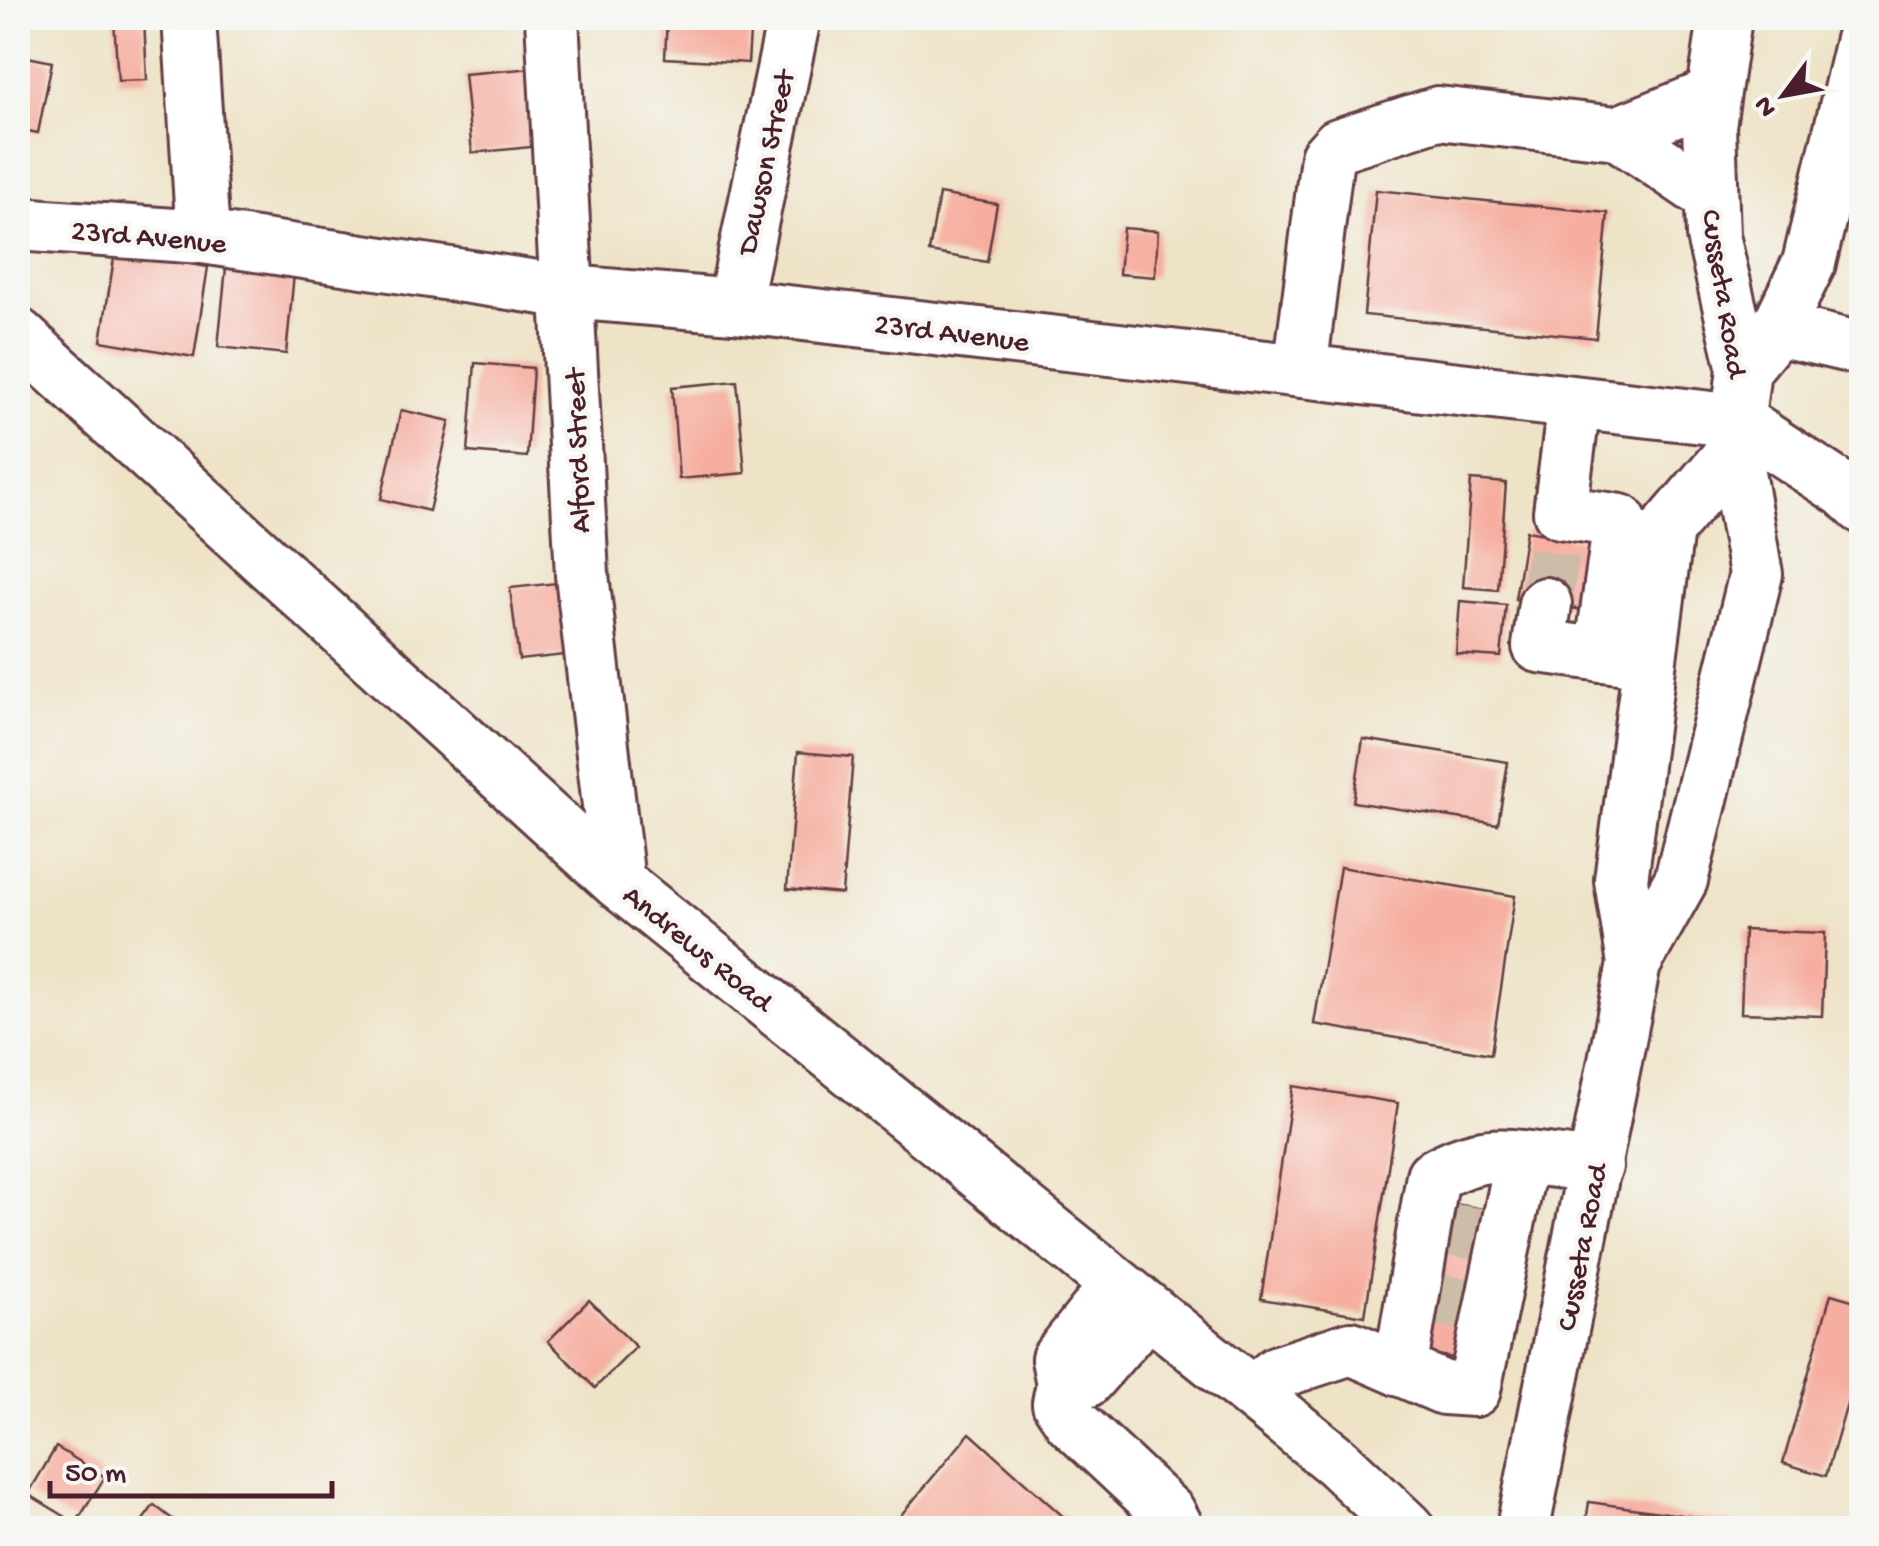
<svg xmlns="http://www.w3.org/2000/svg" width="1879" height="1546" font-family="'Gochi Hand',sans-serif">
  <rect width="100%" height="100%" fill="#f6f6f2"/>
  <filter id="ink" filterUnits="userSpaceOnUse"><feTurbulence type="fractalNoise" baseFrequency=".01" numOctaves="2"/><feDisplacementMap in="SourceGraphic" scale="20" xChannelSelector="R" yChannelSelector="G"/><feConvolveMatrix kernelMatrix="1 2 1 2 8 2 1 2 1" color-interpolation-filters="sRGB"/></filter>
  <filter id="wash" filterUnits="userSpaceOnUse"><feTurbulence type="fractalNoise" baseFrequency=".0048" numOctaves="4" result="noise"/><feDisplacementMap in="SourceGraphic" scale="40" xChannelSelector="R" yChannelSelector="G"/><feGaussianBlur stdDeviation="2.25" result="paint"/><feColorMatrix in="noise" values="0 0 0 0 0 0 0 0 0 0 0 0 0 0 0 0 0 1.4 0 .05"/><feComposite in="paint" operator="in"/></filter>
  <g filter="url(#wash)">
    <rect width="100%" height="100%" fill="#eee3c7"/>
    <g id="blocks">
      <!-- building -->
      <path fill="#f6aea0" d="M 667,18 L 751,18 L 748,63 L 665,58 Z
        M 144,19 L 147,80 L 118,81 L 114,20 Z
        M 18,55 L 52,62 L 38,133 L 18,129 Z
        M 533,68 L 541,146 L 472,153 L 464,74 Z
        M 1376,190 L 1608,213 L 1596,338 L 1364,315 Z
        M 939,194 L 997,204 L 987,262 L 929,252 Z
        M 1123,228 L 1158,231 L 1155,277 L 1119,274 Z
        M 115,252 L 208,267 L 194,357 L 101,341 Z
        M 226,267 L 294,274 L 286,354 L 218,347 Z
        M 475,363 L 533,368 L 527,457 L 468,452 Z
        M 737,381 L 745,473 L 679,479 L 672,387 Z
        M 401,410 L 450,421 L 429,511 L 381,499 Z
        M 1471,480 L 1506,483 L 1498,590 L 1463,587 Z
        M 1526,531 L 1607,544 L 1596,612 L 1515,599 Z
        M 566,582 L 575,654 L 519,660 L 510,588 Z
        M 1460,601 L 1506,605 L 1501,657 L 1456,654 Z
        M 1363,739 L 1508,762 L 1498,824 L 1353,802 Z
        M 798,752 L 853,757 L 842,894 L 787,889 Z
        M 1340,867 L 1515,896 L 1491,1054 L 1314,1024 Z
        M 1744,930 L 1825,933 L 1822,1016 L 1741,1013 Z
        M 1293,1086 L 1398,1103 L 1365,1316 L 1261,1299 Z
        M 1444,1202 L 1489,1210 L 1465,1360 L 1420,1352 Z
        M 1831,1294 L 1862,1303 L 1862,1353 L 1826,1476 L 1783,1463 Z
        M 589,1300 L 636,1347 L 595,1388 L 548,1341 Z
        M 970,1433 L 1076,1528 L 890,1528 Z
        M 56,1447 L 105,1477 L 76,1523 L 28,1494 Z
        M 1589,1502 L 1760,1526 L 1760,1528 L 1585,1528 Z
        M 154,1505 L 184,1528 L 137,1528 Z"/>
    </g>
  </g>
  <g filter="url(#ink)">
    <use href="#blocks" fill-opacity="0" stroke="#633c42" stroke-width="2.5"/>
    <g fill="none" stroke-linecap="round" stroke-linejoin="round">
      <!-- minor-tunnel -->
      <path stroke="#cdbca8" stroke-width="52" stroke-dasharray="52 26" stroke-linecap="butt" d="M 1545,604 L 1557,536
        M 1440,1228 L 1485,1235
        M 1429,1298 L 1474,1306"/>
      <!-- minor casing -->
      <g stroke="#633c42" stroke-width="58">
        <path id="minor" d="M 189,18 L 203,237
          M 552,18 L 582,575 L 618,882
          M 1617,133 L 1712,95
          M 18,224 L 203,237 L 570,292 L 734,306 L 1738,421 L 1845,491 L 1862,507
          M 734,306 L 794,18
          M 1777,329 L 1862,349
          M 18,335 L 618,882 L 1337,1462 L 1407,1528
          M 1744,369 L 1777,329 L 1809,263 L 1862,40
          M 1300,371 L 1327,157 L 1338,145 L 1438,113 L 1617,133 L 1711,197
          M 1574,404 L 1560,512 L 1620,521 L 1601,655
          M 1545,604 L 1539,646 L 1633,659
          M 1634,964 L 1621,880 L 1667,529 L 1734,450
          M 1117,1285 L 1058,1359 L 1063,1384 L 1059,1403 L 1071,1421 L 1169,1513 L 1177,1528
          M 1400,1370 L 1433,1176 C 1463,1159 1488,1152 1522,1157
          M 1063,1384 L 1086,1381 L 1148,1310
          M 1252,1393 L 1278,1372 L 1351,1348 L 1444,1388 L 1474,1390 L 1522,1157 L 1596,1166
          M 1523,1528 L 1634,964 L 1681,880 L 1756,574 L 1734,450 L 1744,369 L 1713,236 L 1709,126 L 1725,18"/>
      </g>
      <!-- minor -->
      <use href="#minor" stroke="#fff" stroke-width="52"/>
    </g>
  </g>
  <g text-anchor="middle" stroke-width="9" stroke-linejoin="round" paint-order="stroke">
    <!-- street labels -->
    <g font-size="30" fill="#4a1f2b" stroke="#f6f6f2">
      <text transform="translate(764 162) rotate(-78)" y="10">Dawson Street</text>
      <text transform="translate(149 235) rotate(5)" y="10">23rd Avenue</text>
      <text transform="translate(1726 293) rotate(81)" y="10">Cusseta Road</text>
      <text transform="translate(952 331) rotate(7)" y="10">23rd Avenue</text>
      <text transform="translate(576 451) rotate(-92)" y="10">Alford Street</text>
      <text transform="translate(699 947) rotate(39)" y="10">Andrews Road</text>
      <text transform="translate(1580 1247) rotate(-79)" y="10">Cusseta Road</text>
    </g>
  </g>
  <!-- margin -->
  <rect width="1879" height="1546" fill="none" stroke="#f6f6f2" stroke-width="60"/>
  <!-- north arrow -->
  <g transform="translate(1784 95) rotate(238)" stroke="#f6f6f2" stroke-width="8" paint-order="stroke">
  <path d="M0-8L18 38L0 25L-18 38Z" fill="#4a1f2b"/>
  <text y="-15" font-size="28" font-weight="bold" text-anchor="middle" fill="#4a1f2b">N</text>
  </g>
  <!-- scale -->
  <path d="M50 1481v15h282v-15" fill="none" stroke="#4a1f2b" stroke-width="5"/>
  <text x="65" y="1481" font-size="30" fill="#4a1f2b" stroke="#f6f6f2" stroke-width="8" paint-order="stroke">50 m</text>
</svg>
